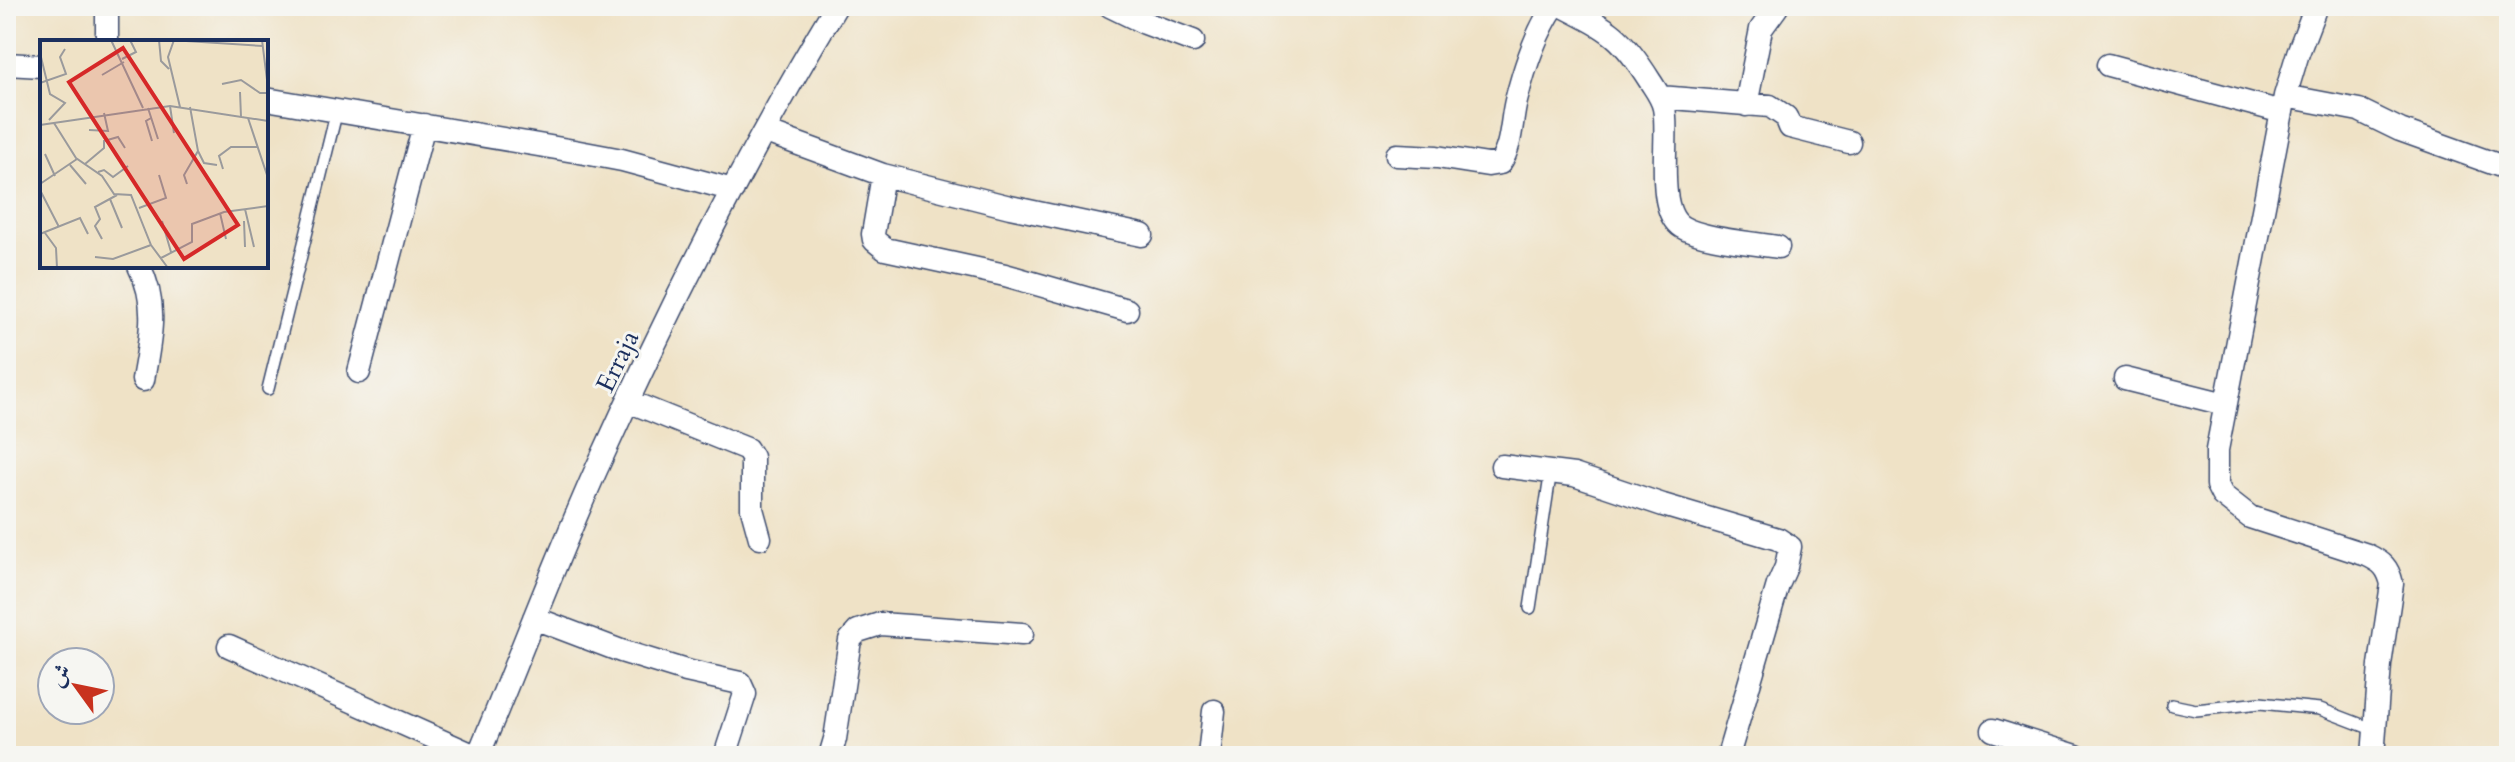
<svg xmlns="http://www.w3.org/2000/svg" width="2515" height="762" font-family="Cardo,Amiri,serif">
  <rect width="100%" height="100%" fill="#f6f6f2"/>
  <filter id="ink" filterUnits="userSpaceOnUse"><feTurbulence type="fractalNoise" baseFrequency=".0125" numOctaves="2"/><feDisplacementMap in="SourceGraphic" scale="16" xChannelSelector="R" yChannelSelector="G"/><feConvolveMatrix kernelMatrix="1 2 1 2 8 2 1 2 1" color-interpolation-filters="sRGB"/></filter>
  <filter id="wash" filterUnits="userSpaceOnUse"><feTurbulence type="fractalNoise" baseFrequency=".006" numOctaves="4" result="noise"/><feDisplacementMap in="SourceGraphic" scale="32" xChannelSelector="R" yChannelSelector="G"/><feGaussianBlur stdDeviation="1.8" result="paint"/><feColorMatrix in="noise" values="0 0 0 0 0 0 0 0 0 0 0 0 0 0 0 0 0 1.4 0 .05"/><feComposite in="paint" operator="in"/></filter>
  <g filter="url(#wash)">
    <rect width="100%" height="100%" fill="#efe2c6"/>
  </g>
  <g filter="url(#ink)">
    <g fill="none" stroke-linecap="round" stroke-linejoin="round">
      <!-- service casing -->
      <g stroke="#3b4a6e" stroke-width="14">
        <path id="service" d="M 268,389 L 337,110
          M 1530,608 L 1551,470
          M 2172,705 L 2196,710 L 2260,703 L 2320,709 L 2375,730"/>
      </g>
      <!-- minor casing -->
      <g stroke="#3b4a6e" stroke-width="25">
        <path id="minor" d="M 1110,6 L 1145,23 L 1193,41
          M 1563,6 C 1610,30 1621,35 1650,81 C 1655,89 1662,98 1664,108 C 1670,136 1654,210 1682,227 C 1701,239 1754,243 1778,247
          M 2316,6 L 2298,53 L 2285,96 L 2217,450 L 2217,485 L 2222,495 L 2250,517 L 2367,555 C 2382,562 2388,567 2392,584 L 2380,665 L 2373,756
          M 107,42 L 107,6
          M 6,64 L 42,66
          M 2108,65 L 2282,112
          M 2285,96 L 2359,110 L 2400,130 L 2509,169
          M 1660,97 L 1770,106 L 1786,117 L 1790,127 L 1849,142
          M 266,99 L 574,151 L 622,160 L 733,190
          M 1746,105 L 1761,29 L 1777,7
          M 766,132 L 883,175 L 1010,207 L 1142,235
          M 1397,155 L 1437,157 L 1488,165 L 1500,163 C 1512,146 1511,121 1516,101 C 1524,69 1535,34 1554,6
          M 883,175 L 873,234 L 874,240 L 885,249 L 1005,275 L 1127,310
          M 139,266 C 159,305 150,339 143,380
          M 359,372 L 424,125
          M 2125,379 L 2225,404
          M 628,401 L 747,449 L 752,457 L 752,509 L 760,538
          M 1502,466 L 1574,475 L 1663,505 L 1778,539 L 1790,547 L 1786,567 L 1778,585 L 1728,756
          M 534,618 L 621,651 L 686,671 L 740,683 L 745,694 L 725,756
          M 229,646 L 475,756
          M 1993,730 L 2076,756
          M 478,756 C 518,661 554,564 596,470 C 667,313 747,153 836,6
          M 830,756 L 835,739 L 850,640 L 858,631 L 880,624 L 1022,634
          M 1209,756 L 1214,711"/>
      </g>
      <!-- service -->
      <use href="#service" stroke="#fff" stroke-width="11"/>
      <!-- minor -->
      <use href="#minor" stroke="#fff" stroke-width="22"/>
    </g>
  </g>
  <g text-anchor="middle" stroke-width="6" stroke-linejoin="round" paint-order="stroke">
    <!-- street labels -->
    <g font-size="26" fill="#1b2f5e" stroke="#f6f6f2">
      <text transform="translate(617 361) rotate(-64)" y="9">Erraja</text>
    </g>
  </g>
  <!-- overview -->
  <g transform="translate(40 40)">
    <rect width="228" height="228" fill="#efe2c6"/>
    <path fill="none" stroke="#9a9a9c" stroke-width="2" d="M 71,0 L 103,68M 119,0 L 121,21 L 129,29M 134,0 L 128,17 L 140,67M 222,0 L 228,48M 146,1 L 223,6M 0,13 L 10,54 L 25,63 L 9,80M 82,19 L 96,12 L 90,0M 62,35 L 84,22M 0,43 L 26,34 L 20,17 L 25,9M 182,44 L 201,40 L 220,53 L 228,53M 200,52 L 201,77M 130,66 L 134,93M 108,68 L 118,99M 111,78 L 106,81 L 112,101M 208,78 L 228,138M 14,83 L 36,118 L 62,136 L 74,154 L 91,155 L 111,205 L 128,228M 0,85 L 130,66 L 228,81M 49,90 L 68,91 L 64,73M 158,111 L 164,123 L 177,125M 5,114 L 15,136M 45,124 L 64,108 L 64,101 L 78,97 L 85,108M 30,125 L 46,144M 183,129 L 179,116 L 191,107 L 218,107M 58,132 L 64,130 L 73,137 L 88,126M 0,144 L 37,119M 147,144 L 144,135 L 158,111 L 150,67M 0,150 L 19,187M 70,159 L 82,188M 99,168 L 126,158 L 119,135M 205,169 L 214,207M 180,173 L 186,199M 122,181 L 131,212M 204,181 L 205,207M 5,193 L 16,208 L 17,228M 0,194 L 40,178 L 48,194M 62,199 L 55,186 L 60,179 L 55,167 L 77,155M 55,217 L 73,219 L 111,205M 121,218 L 152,202 L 152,184 L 184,172 L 228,166"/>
    <path fill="#d62828" fill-opacity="0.15" stroke="#d62828" stroke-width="4" d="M 83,8 L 198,185 L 144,219 L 29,42 Z"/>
    <rect width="228" height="228" fill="none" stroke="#1b2f5e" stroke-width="4"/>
  </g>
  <!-- margin -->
  <rect width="2515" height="762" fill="none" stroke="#f6f6f2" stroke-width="32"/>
  <!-- north arrow -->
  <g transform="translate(76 686) rotate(303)"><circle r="38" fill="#f6f6f2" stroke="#9ea6b7" stroke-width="2"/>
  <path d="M0-6L14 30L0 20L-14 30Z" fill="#c8321e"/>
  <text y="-12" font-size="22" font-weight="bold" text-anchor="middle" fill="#1b2f5e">ش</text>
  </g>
</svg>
